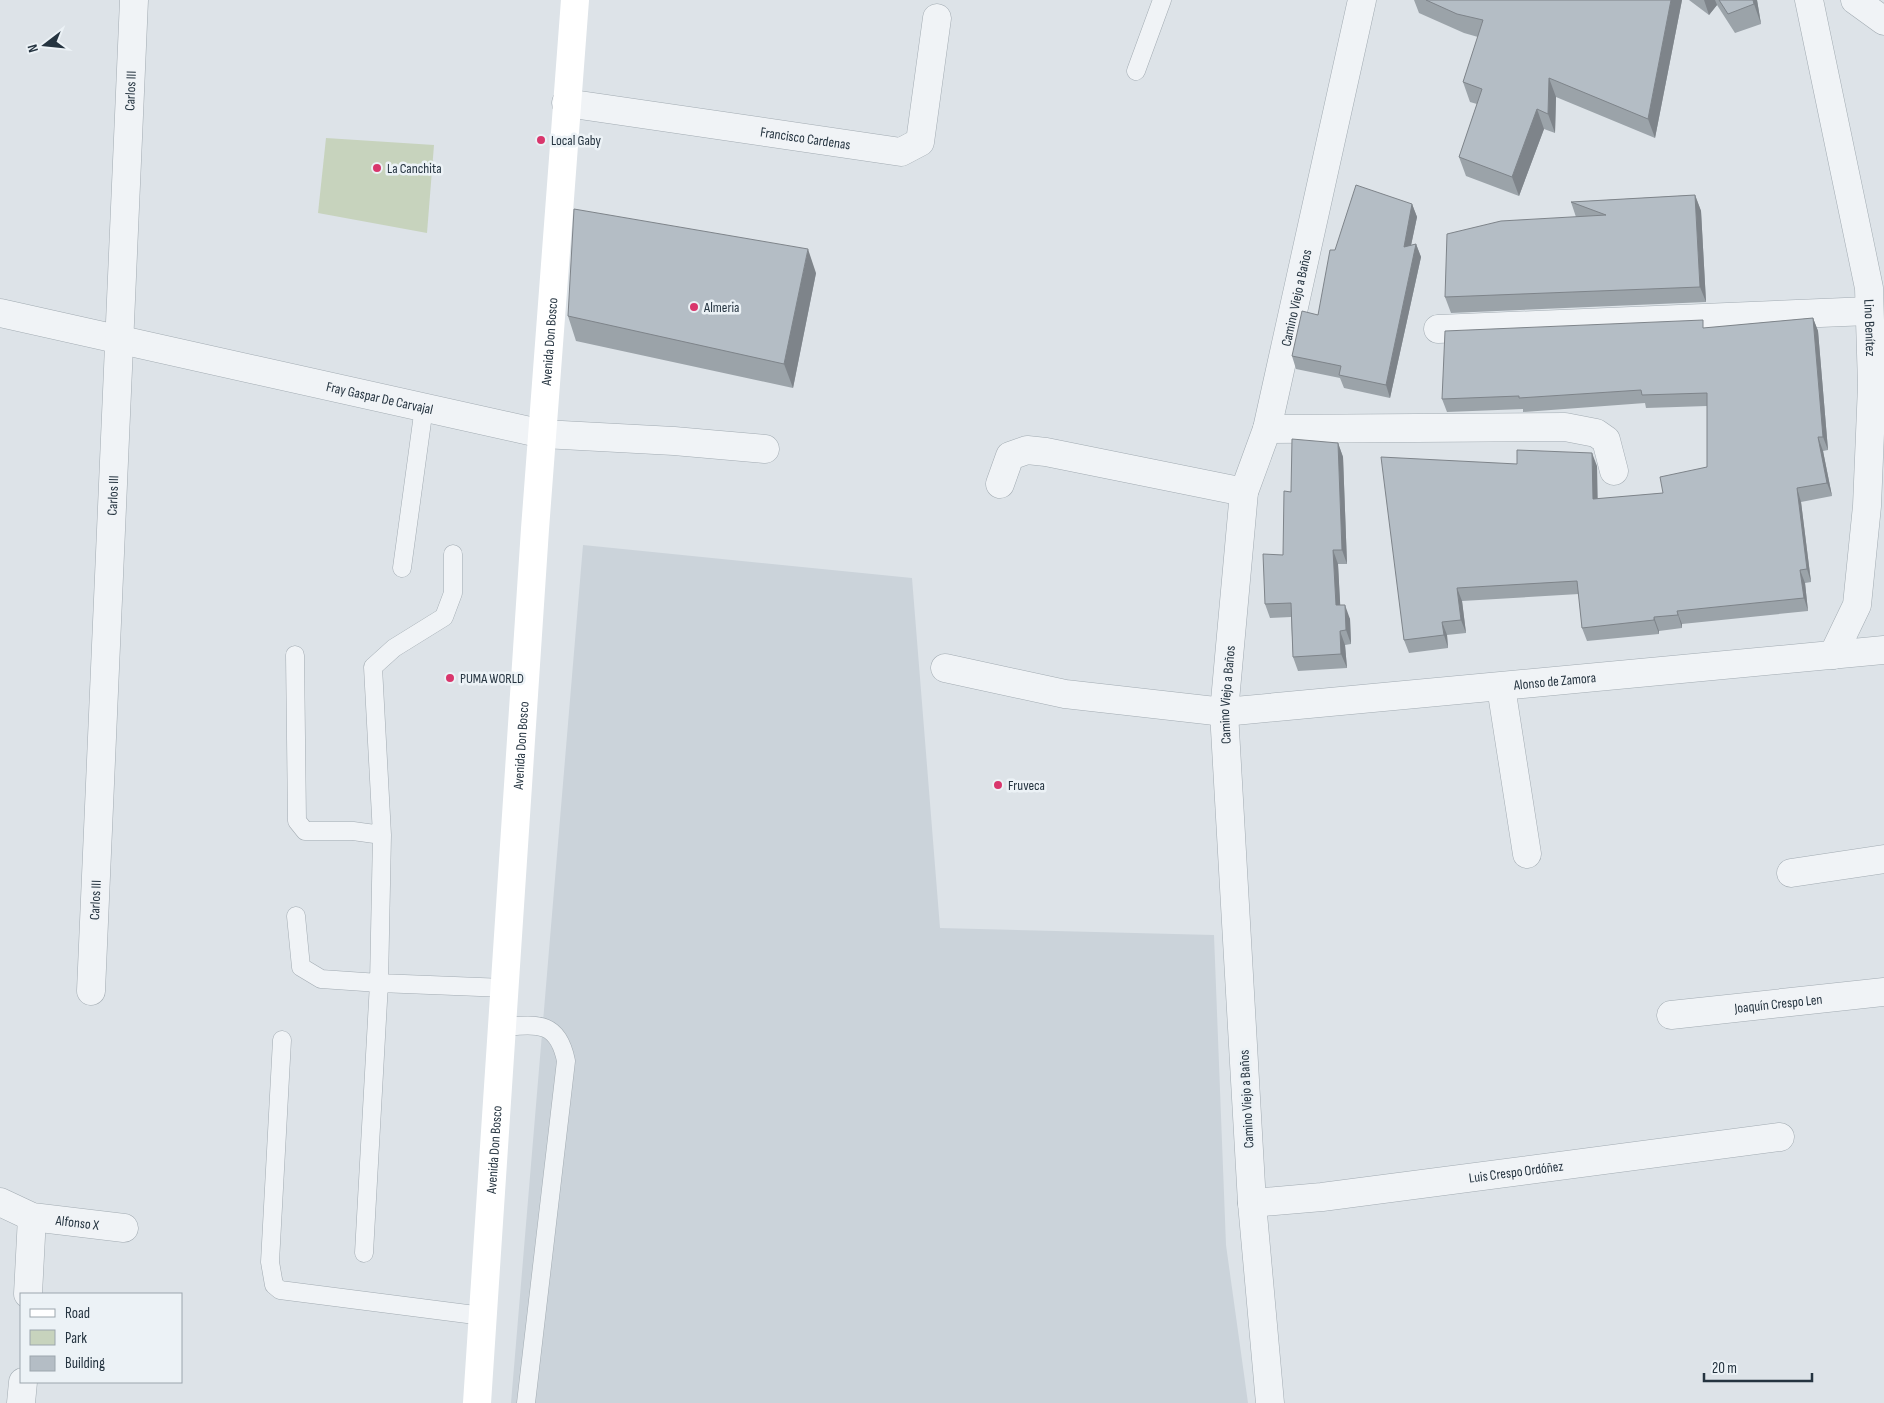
<svg xmlns="http://www.w3.org/2000/svg" width="1884" height="1403" font-family="'Sofia Sans Condensed',sans-serif">
  <rect width="100%" height="100%" fill="#dde3e8"/>
  <!-- built -->
  <path fill="#cbd3da" d="M 583,545 L 912,578 L 940,928 L 1214,935 L 1226,1245 L 1248,1403 L 511,1403 Z"/>
  <!-- green -->
  <path fill="#c7d3bd" d="M 326,138 L 434,145 L 427,233 L 318,213 Z"/>
  <g fill="none" stroke-linecap="round" stroke-linejoin="round">
    <!-- service casing -->
    <g stroke="#a2abb2" stroke-width="19">
      <path id="service" d="M 1136,71 L 1162,0
        M 402,568 L 424,407
        M 295,655 L 297,821 L 305,831 L 353,831 L 382,835 L 379,983 L 321,979 L 301,967 L 296,916
        M 382,835 L 373,667 L 394,648 L 444,617 L 453,593 L 453,554
        M 502,1027 C 538,1024 558,1021 566,1061 L 526,1403
        M 282,1040 L 270,1262 L 274,1285 L 280,1290 L 483,1316
        M 364,1253 L 379,983 L 505,988"/>
    </g>
    <!-- minor casing -->
    <g stroke="#a2abb2" stroke-width="29">
      <g id="minor">
        <path id="s1" d="M 1809,0 L 1869,288 L 1872,385 L 1867,506 L 1857,605 L 1833,655"/>
        <path d="M 1855,0 L 1884,21"/>
        <path id="s2" d="M 566,103 L 901,152 L 920,142 L 937,18"/>
        <path id="s3" d="M 0,313 L 543,434 L 674,441 L 765,449"/>
        <path d="M 1438,329 L 1869,311"/>
        <path d="M 1267,429 L 1565,427 L 1596,433 L 1606,440 L 1614,471"/>
        <path d="M 1000,484 L 1010,456 L 1027,450 L 1046,452 L 1244,492"/>
        <path id="s4" d="M 945,668 L 1065,694 L 1224,712 L 1884,650"/>
        <path d="M 1501,687 L 1527,854"/>
        <path d="M 1791,873 L 1884,859"/>
        <path id="s5" d="M 91,991 L 134,0"/>
        <path id="s6" d="M 1671,1015 L 1884,992"/>
        <path id="s7" d="M 0,1202 L 32,1217 L 124,1228"/>
        <path id="s8" d="M 1252,1203 L 1322,1197 L 1780,1137"/>
        <path d="M 28,1294 L 32,1217"/>
        <path d="M 21,1403 L 23,1382"/>
      </g>
    </g>
    <!-- tertiary casing -->
    <g stroke="#a2abb2" stroke-width="29">
      <g id="tertiary">
        <path id="s9" d="M 1270,1403 L 1252,1203 L 1224,712 L 1244,492 L 1267,429 L 1362,0"/>
      </g>
    </g>
    <!-- service -->
    <use href="#service" stroke="#f0f3f6" stroke-width="18"/>
    <!-- minor -->
    <use href="#minor" stroke="#f0f3f6" stroke-width="28"/>
    <!-- tertiary -->
    <use href="#tertiary" stroke="#f0f3f6" stroke-width="28"/>
    <!-- secondary -->
    <path stroke="#fff" stroke-width="28" id="s10" d="M 477,1403 L 535,529 L 575,0"/>
  </g>
  <!-- wall -->
  <path fill="#9ba3a9" d="M 1414,0 L 1682,0 L 1655,138 L 1556,97 L 1555,133 L 1544,129 L 1519,196 L 1466,176 L 1459,157 L 1477,104 L 1470,102 L 1463,82 L 1478,37 L 1464,33 L 1419,13 Z
    M 1689,0 L 1757,0 L 1761,24 L 1735,33 L 1717,5 L 1709,15 Z
    M 1695,195 L 1701,211 L 1706,302 L 1451,313 L 1445,297 L 1576,217 L 1571,202 Z
    M 1412,204 L 1417,217 L 1411,245 L 1416,244 L 1421,257 L 1390,398 L 1344,388 L 1340,378 L 1296,369 L 1292,356 L 1318,315 L 1335,250 Z
    M 816,273 L 793,388 L 576,341 L 568,316 Z
    M 1813,318 L 1818,331 L 1828,450 L 1823,451 L 1832,496 L 1801,502 L 1811,582 L 1805,583 L 1808,611 L 1682,624 L 1682,628 L 1659,631 L 1659,634 L 1587,641 L 1582,628 L 1579,594 L 1462,601 L 1466,633 L 1447,635 L 1448,648 L 1409,653 L 1404,640 L 1517,464 L 1597,466 L 1597,499 L 1663,493 L 1707,467 L 1707,406 L 1646,408 L 1645,403 L 1523,412 L 1523,409 L 1447,412 L 1442,399 L 1706,328 Z
    M 1338,443 L 1343,457 L 1347,564 L 1338,564 L 1340,605 L 1350,619 L 1351,644 L 1345,645 L 1347,668 L 1298,671 L 1293,657 L 1291,617 L 1270,618 L 1265,604 L 1283,555 L 1291,492 Z"/>
  <!-- shaded-wall -->
  <path fill="#7e848a" d="M 1671,0 L 1682,0 L 1655,138 L 1648,119 Z
    M 1704,0 L 1715,0 L 1717,5 L 1709,15 Z
    M 1753,0 L 1757,0 L 1761,24 L 1754,4 Z
    M 1549,78 L 1556,97 L 1555,133 L 1548,114 Z
    M 1537,109 L 1544,129 L 1519,196 L 1512,177 Z
    M 1695,195 L 1701,211 L 1706,302 L 1700,287 Z
    M 1412,204 L 1417,217 L 1408,260 L 1404,247 Z
    M 1416,244 L 1421,257 L 1390,398 L 1386,385 Z
    M 808,249 L 816,273 L 793,388 L 784,364 Z
    M 1813,318 L 1818,331 L 1828,450 L 1823,437 Z
    M 1818,437 L 1823,451 L 1832,496 L 1827,483 Z
    M 1338,443 L 1343,457 L 1347,564 L 1342,550 Z
    M 1592,453 L 1597,466 L 1598,512 L 1593,499 Z
    M 1797,488 L 1801,502 L 1811,582 L 1807,569 Z
    M 1333,550 L 1338,564 L 1341,619 L 1336,605 Z
    M 1800,570 L 1805,583 L 1808,611 L 1804,598 Z
    M 1457,588 L 1462,601 L 1466,633 L 1461,620 Z
    M 1345,605 L 1350,619 L 1351,644 L 1346,630 Z
    M 1677,611 L 1682,624 L 1682,628 L 1678,615 Z
    M 1654,617 L 1659,631 L 1659,634 L 1654,620 Z
    M 1442,622 L 1447,635 L 1448,648 L 1444,635 Z
    M 1340,631 L 1345,645 L 1347,668 L 1341,654 Z"/>
  <!-- building -->
  <path fill="#b4bdc5" stroke="#7e848a" d="M 1426,0 L 1671,0 L 1648,119 L 1549,78 L 1548,114 L 1537,109 L 1512,177 L 1459,157 L 1482,89 L 1463,82 L 1483,20 L 1457,14 Z
    M 1719,0 L 1753,0 L 1754,4 L 1728,14 Z
    M 1356,185 L 1412,204 L 1404,247 L 1416,244 L 1386,385 L 1339,375 L 1341,366 L 1292,356 L 1302,311 L 1318,315 L 1330,250 L 1335,250 Z
    M 1695,195 L 1700,287 L 1445,297 L 1447,234 L 1501,221 L 1606,215 L 1571,202 Z
    M 574,209 L 808,249 L 784,364 L 568,316 Z
    M 1813,318 L 1823,437 L 1818,437 L 1827,483 L 1797,488 L 1807,569 L 1800,570 L 1804,598 L 1677,611 L 1678,615 L 1654,617 L 1654,620 L 1582,628 L 1577,581 L 1457,588 L 1461,620 L 1442,622 L 1444,635 L 1404,640 L 1381,457 L 1517,464 L 1517,450 L 1592,453 L 1593,499 L 1663,493 L 1660,477 L 1707,467 L 1707,393 L 1642,395 L 1641,390 L 1519,398 L 1519,396 L 1442,399 L 1445,331 L 1703,320 L 1703,328 Z
    M 1292,439 L 1338,443 L 1342,550 L 1333,550 L 1336,605 L 1345,605 L 1346,630 L 1340,631 L 1341,654 L 1293,657 L 1291,603 L 1265,604 L 1263,554 L 1283,555 L 1284,491 L 1291,492 Z"/>
  <!-- markers -->
  <g fill="#d9366c" stroke="#ecf2f6" stroke-width="2">
    <circle cx="541" cy="140" r="5"/>
    <circle cx="377" cy="168" r="5"/>
    <circle cx="694" cy="307" r="5"/>
    <circle cx="450" cy="678" r="5"/>
    <circle cx="998" cy="785" r="5"/>
  </g>
  <g text-anchor="middle" stroke-width="5" stroke-linejoin="round" paint-order="stroke">
    <!-- street labels -->
    <g font-size="14" fill="#253440" stroke="#ecf2f6">
      <text dy="5" stroke="none"><textPath href="#s5" startOffset="901">Carlos III</textPath></text>
      <text dy="5" stroke="none"><textPath href="#s2" startOffset="242">Francisco Cardenas</textPath></text>
      <text dy="5" stroke="none"><textPath href="#s9" startOffset="1115">Camino Viejo a Baños</textPath></text>
      <text dy="5" stroke="none"><textPath href="#s1" startOffset="334">Lino Benítez</textPath></text>
      <text dy="5" stroke="none"><textPath href="#s10" startOffset="1064">Avenida Don Bosco</textPath></text>
      <text dy="5" stroke="none"><textPath href="#s3" startOffset="389">Fray Gaspar De Carvajal</textPath></text>
      <text dy="5" stroke="none"><textPath href="#s5" startOffset="496">Carlos III</textPath></text>
      <text dy="5" stroke="none"><textPath href="#s4" startOffset="615">Alonso de Zamora</textPath></text>
      <text dy="5" stroke="none"><textPath href="#s9" startOffset="710">Camino Viejo a Baños</textPath></text>
      <text dy="5" stroke="none"><textPath href="#s10" startOffset="659">Avenida Don Bosco</textPath></text>
      <text dy="5" stroke="none"><textPath href="#s5" startOffset="91">Carlos III</textPath></text>
      <text dy="5" stroke="none"><textPath href="#s6" startOffset="108">Joaquín Crespo Len</textPath></text>
      <text transform="translate(1246 1099) rotate(-93)" y="5">Camino Viejo a Baños</text>
      <text dy="5" stroke="none"><textPath href="#s10" startOffset="254">Avenida Don Bosco</textPath></text>
      <text dy="5" stroke="none"><textPath href="#s8" startOffset="266">Luis Crespo Ordóñez</textPath></text>
      <text dy="5" stroke="none"><textPath href="#s7" startOffset="81">Alfonso X</textPath></text>
    </g>
    <!-- poi labels -->
    <g font-size="14" fill="#253440" stroke="#ecf2f6" text-anchor="start">
      <text x="551" y="145">Local Gaby</text>
      <text x="387" y="173">La Canchita</text>
      <text x="704" y="312">Almeria</text>
      <text x="460" y="683">PUMA WORLD</text>
      <text x="1008" y="790">Fruveca</text>
    </g>
  </g>
  <!-- legend -->
  <rect x="20" y="1293" width="162" height="90" fill="#ecf2f6" stroke="#9ca6ad"/>
  <rect x="30" y="1309" width="25" height="8" fill="#ffffff" stroke="#9ca6ad"/>
  <text x="65" y="1318" font-size="15" fill="#253440">Road</text>
  <rect x="30" y="1330" width="25" height="15" fill="#c7d3bd" stroke="#9ca6ad"/>
  <text x="65" y="1343" font-size="15" fill="#253440">Park</text>
  <rect x="30" y="1356" width="25" height="15" fill="#b4bdc5" stroke="#9ca6ad"/>
  <text x="65" y="1368" font-size="15" fill="#253440">Building</text>
  <!-- north arrow -->
  <g transform="translate(45 45) rotate(254)" stroke="#ecf2f6" stroke-width="4" paint-order="stroke">
  <path d="M0-4L9 19L0 12L-9 19Z" fill="#253440"/>
  <text y="-8" font-size="14" font-weight="bold" text-anchor="middle" fill="#253440">N</text>
  </g>
  <!-- scale -->
  <path d="M1704 1373v8h108v-8" fill="none" stroke="#253440" stroke-width="2.5"/>
  <text x="1712" y="1373" font-size="15" fill="#253440" stroke="#ecf2f6" stroke-width="4" paint-order="stroke">20 m</text>
</svg>
